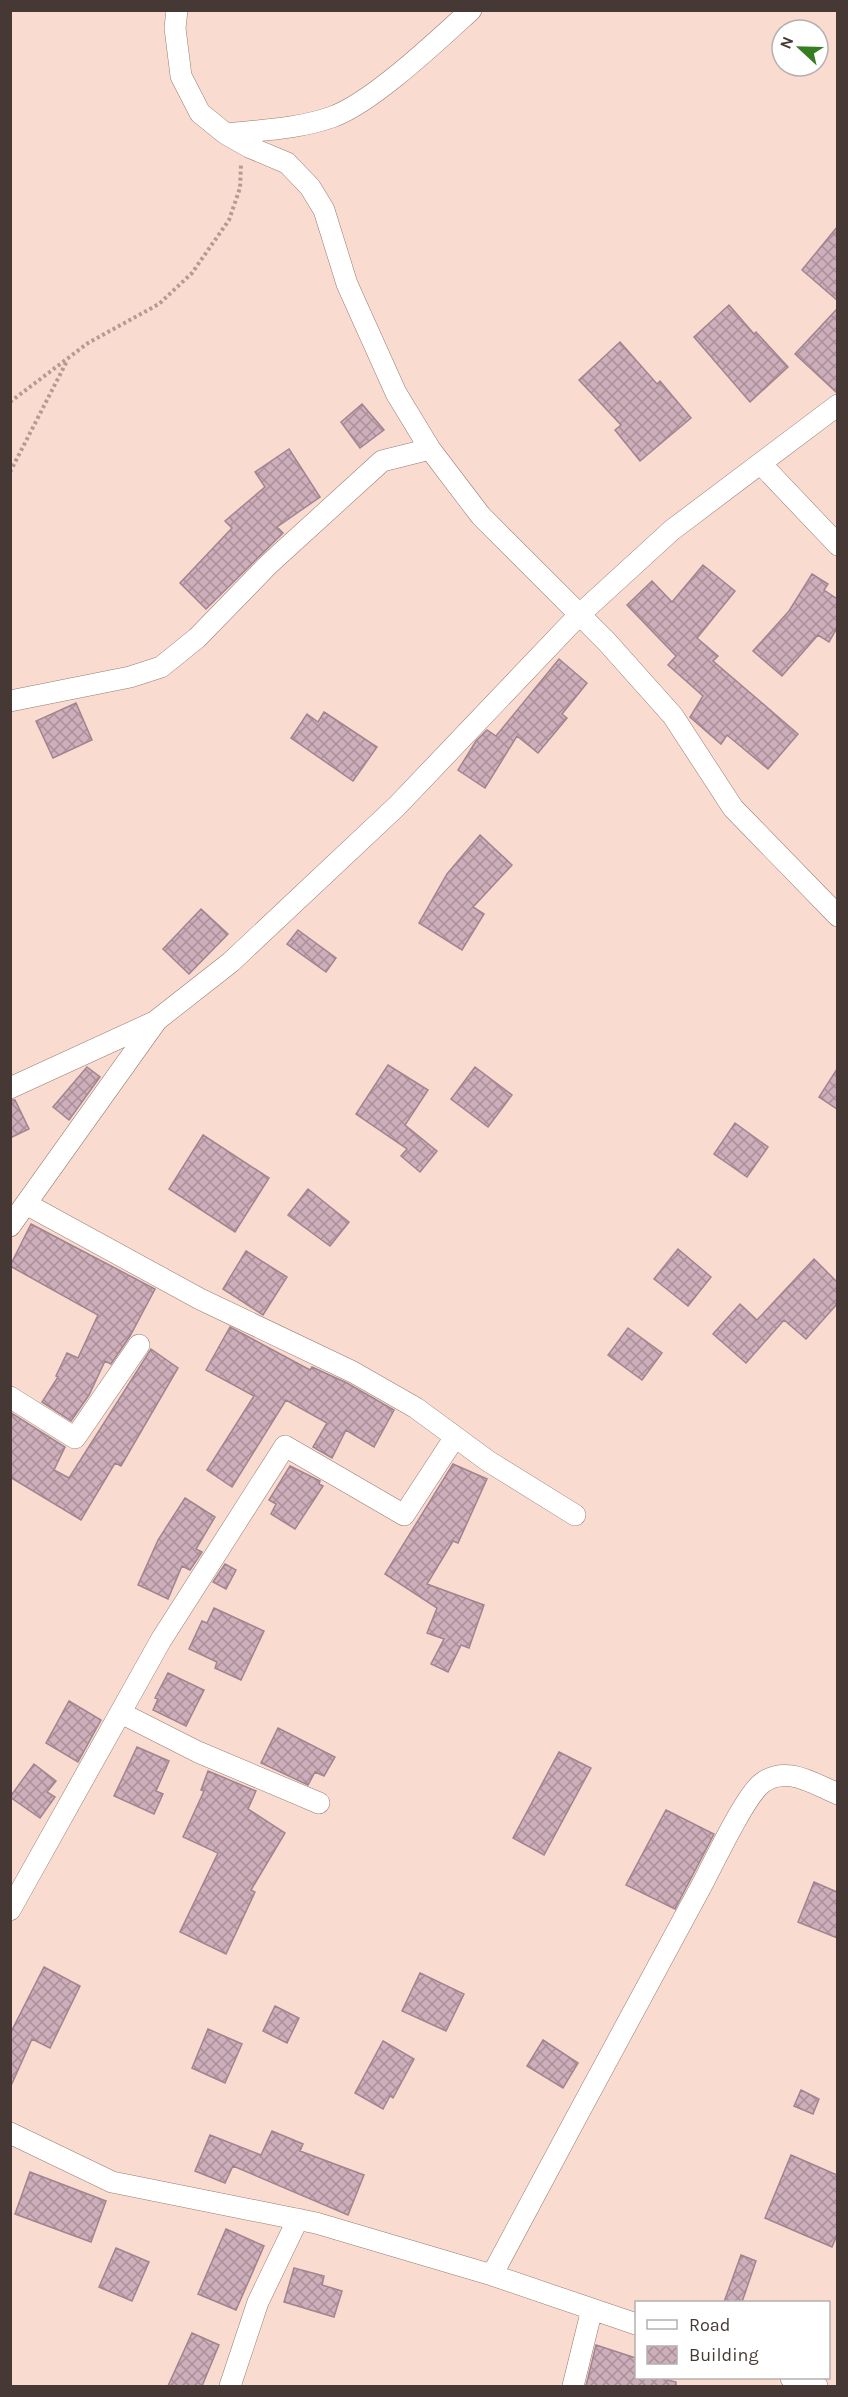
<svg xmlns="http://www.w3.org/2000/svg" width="848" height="2397" font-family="Karla,sans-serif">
  <defs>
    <pattern id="building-cross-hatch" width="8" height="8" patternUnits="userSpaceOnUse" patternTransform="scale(1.5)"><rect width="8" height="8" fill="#cdaeba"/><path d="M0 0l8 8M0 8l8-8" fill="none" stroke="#a88f98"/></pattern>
  </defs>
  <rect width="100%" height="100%" fill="#fadbcf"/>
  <!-- building -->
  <path fill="url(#building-cross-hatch)" stroke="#a18490" stroke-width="1.5" d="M 837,227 L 837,300 L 802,270 Z
    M 729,305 L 754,334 L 756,332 L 788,367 L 750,402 L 694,337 Z
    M 837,309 L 837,392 L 836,392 L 795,354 Z
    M 620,342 L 657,384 L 660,381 L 691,418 L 640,461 L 615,430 L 621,425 L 579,380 Z
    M 362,404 L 384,430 L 360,448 L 341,422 Z
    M 289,449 L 320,497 L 277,527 L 283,533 L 206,609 L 180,583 L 232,528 L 225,521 L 265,487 L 255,472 Z
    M 703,565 L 735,591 L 697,638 L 718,656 L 713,661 L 798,734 L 768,769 L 727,735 L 721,744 L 690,717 L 703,696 L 668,665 L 676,656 L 627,605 L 652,581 L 672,602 Z
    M 812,574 L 828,584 L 824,590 L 837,599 L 837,628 L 829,642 L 818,635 L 782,676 L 753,651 L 789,611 Z
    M 559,659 L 587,683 L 562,714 L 567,718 L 538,753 L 517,736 L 485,788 L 458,770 L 476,741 L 487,730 L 496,736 Z
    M 76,703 L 92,740 L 53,758 L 36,721 Z
    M 324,712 L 377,747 L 353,781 L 291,738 L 307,714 L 318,722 Z
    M 480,835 L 512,865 L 473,907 L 484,914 L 462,950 L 419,923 L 447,874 Z
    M 201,909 L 228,934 L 189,974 L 163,949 Z
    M 298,930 L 336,958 L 326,972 L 287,944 Z
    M 388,1065 L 428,1090 L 405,1125 L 437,1151 L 420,1172 L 401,1156 L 407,1149 L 356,1114 Z
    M 87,1067 L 100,1077 L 69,1120 L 53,1107 Z
    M 475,1067 L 512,1095 L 488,1127 L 451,1099 Z
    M 837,1069 L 837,1109 L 819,1097 Z
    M 10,1100 L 15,1100 L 29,1129 L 10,1138 Z
    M 735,1123 L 768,1147 L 747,1177 L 714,1154 Z
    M 203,1135 L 269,1178 L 235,1232 L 169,1189 Z
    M 308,1189 L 349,1222 L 330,1246 L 288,1215 Z
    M 31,1224 L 155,1289 L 130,1336 L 111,1364 L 105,1361 L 89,1395 L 71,1421 L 42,1402 L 58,1377 L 56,1376 L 67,1353 L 78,1358 L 98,1315 L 10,1266 Z
    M 678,1249 L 711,1277 L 688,1306 L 654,1279 Z
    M 246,1251 L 287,1277 L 263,1315 L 223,1289 Z
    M 814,1259 L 837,1282 L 837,1304 L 806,1339 L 784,1320 L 746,1363 L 713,1334 L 740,1304 L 757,1320 Z
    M 230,1327 L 310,1370 L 312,1367 L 347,1383 L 394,1410 L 374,1447 L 346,1430 L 332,1458 L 313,1447 L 327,1423 L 286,1400 L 232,1487 L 207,1470 L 254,1396 L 206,1370 Z
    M 628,1328 L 662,1353 L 642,1380 L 608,1355 Z
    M 151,1349 L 178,1368 L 121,1466 L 115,1463 L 81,1520 L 10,1477 L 10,1412 L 65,1447 L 54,1470 L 69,1478 Z
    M 453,1464 L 487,1479 L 458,1543 L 453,1541 L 427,1584 L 484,1605 L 469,1648 L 461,1645 L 448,1672 L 431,1664 L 444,1639 L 427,1633 L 437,1608 L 385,1574 Z
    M 290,1466 L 320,1481 L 319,1484 L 323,1486 L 295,1529 L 271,1514 L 276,1504 L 269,1500 Z
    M 185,1498 L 215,1517 L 196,1549 L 202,1552 L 190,1570 L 182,1566 L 168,1599 L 138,1585 L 158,1540 Z
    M 225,1564 L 236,1570 L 226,1589 L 213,1582 Z
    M 214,1608 L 264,1631 L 241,1680 L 215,1668 L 217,1662 L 189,1649 L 202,1621 L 207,1623 Z
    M 168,1673 L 204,1690 L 186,1726 L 153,1710 L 158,1699 L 155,1698 Z
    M 69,1701 L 101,1720 L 78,1762 L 46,1743 Z
    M 278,1728 L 335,1757 L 324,1776 L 315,1772 L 308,1785 L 261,1763 Z
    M 137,1747 L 169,1761 L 156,1791 L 163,1794 L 154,1814 L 114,1796 Z
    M 559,1752 L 591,1768 L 544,1855 L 513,1838 Z
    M 34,1764 L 56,1781 L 47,1792 L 55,1797 L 40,1818 L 10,1797 Z
    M 208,1771 L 256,1791 L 248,1809 L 285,1833 L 251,1890 L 255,1892 L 226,1954 L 180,1932 L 218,1853 L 183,1837 L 204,1791 L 201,1790 Z
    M 666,1810 L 714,1834 L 675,1909 L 626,1885 Z
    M 814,1882 L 837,1892 L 837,1938 L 798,1922 Z
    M 44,1967 L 80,1986 L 50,2048 L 32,2039 L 10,2088 L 10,2034 Z
    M 420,1973 L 464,1994 L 446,2031 L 402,2011 Z
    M 275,2006 L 299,2018 L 287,2043 L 263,2031 Z
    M 208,2029 L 242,2044 L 225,2083 L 192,2068 Z
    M 543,2040 L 578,2063 L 563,2088 L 527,2066 Z
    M 383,2041 L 414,2059 L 393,2098 L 390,2096 L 383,2109 L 355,2093 Z
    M 801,2090 L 819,2099 L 813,2114 L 794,2106 Z
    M 272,2131 L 303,2144 L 300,2151 L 364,2175 L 348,2215 L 233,2166 L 225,2183 L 195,2171 L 210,2135 L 261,2155 Z
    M 791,2155 L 837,2175 L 837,2235 L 832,2247 L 765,2218 Z
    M 30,2172 L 106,2201 L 91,2242 L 15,2214 Z
    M 226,2229 L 264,2246 L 236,2310 L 198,2294 Z
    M 116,2248 L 149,2262 L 132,2301 L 99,2287 Z
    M 741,2255 L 756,2261 L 742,2302 L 724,2302 Z
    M 294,2268 L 324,2276 L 322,2285 L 342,2291 L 334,2317 L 284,2302 Z
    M 192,2333 L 219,2345 L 202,2386 L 168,2386 Z
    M 596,2345 L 636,2358 L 636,2378 L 660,2378 L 676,2382 L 676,2386 L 586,2386 Z"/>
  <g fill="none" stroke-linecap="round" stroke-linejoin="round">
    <!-- minor casing -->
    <g stroke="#987b71" stroke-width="22">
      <path id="minor" d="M 177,10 L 175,28 L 181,76 L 200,113 L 226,134 L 249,147 L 287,163 L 310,187 L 324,210 L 347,284 L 396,393 L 430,449 L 481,516 L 607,642 L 673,716 L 733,808 L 838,916
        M 226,134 C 261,130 298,129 332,117 C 372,103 438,40 471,10
        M 761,464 L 838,545
        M 10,701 L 130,677 L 161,667 L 197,638 L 269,564 L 382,461 L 430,449
        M 10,1088 L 154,1022
        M 28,1205 L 200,1299 L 353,1372 L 416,1408 L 488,1461 L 575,1515
        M 10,1226 L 157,1020 L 231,962 L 397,806 L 579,615 L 672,530 L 838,405
        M 10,1397 L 75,1438 L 139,1345
        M 121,1713 L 198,1752 L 319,1803
        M 10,1910 L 161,1640 L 285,1446 L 404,1515 L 455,1437
        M 10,2133 L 112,2182 L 316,2223 L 492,2275 L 636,2324
        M 492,2275 C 560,2148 628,2020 697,1894 C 711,1869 743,1799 761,1784 C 785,1764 814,1784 838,1794
        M 791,2378 L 817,2386
        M 230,2386 L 258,2302 L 298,2219
        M 573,2386 L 592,2309"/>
    </g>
    <!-- path -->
    <path stroke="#b49c93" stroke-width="4" stroke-dasharray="3 3" stroke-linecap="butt" d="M 10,402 L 88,343 L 159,304 L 192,273 L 229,220 L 240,188 L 241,164
      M 10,472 L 67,361"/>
    <!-- minor -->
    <use href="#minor" stroke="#fff" stroke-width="21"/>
  </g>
  <!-- border -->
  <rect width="848" height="2397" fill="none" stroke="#463935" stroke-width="24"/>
  <!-- legend -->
  <rect x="635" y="2301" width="195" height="78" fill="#ffffff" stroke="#b5b0ae" stroke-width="1.5"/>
  <rect x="647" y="2320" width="30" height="9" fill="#ffffff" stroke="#b5b0ae" stroke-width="1.5"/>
  <text x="689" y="2331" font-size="18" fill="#463935">Road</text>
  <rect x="647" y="2346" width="30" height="18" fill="url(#building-cross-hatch)" stroke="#b5b0ae" stroke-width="1.5"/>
  <text x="689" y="2361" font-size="18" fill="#463935">Building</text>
  <!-- north arrow -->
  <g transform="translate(800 48) rotate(292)"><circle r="28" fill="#ffffff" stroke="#b5b0ae" stroke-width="1.5"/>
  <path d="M0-4.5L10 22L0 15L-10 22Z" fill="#377d22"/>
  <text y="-9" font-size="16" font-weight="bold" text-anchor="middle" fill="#463935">N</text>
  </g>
</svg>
